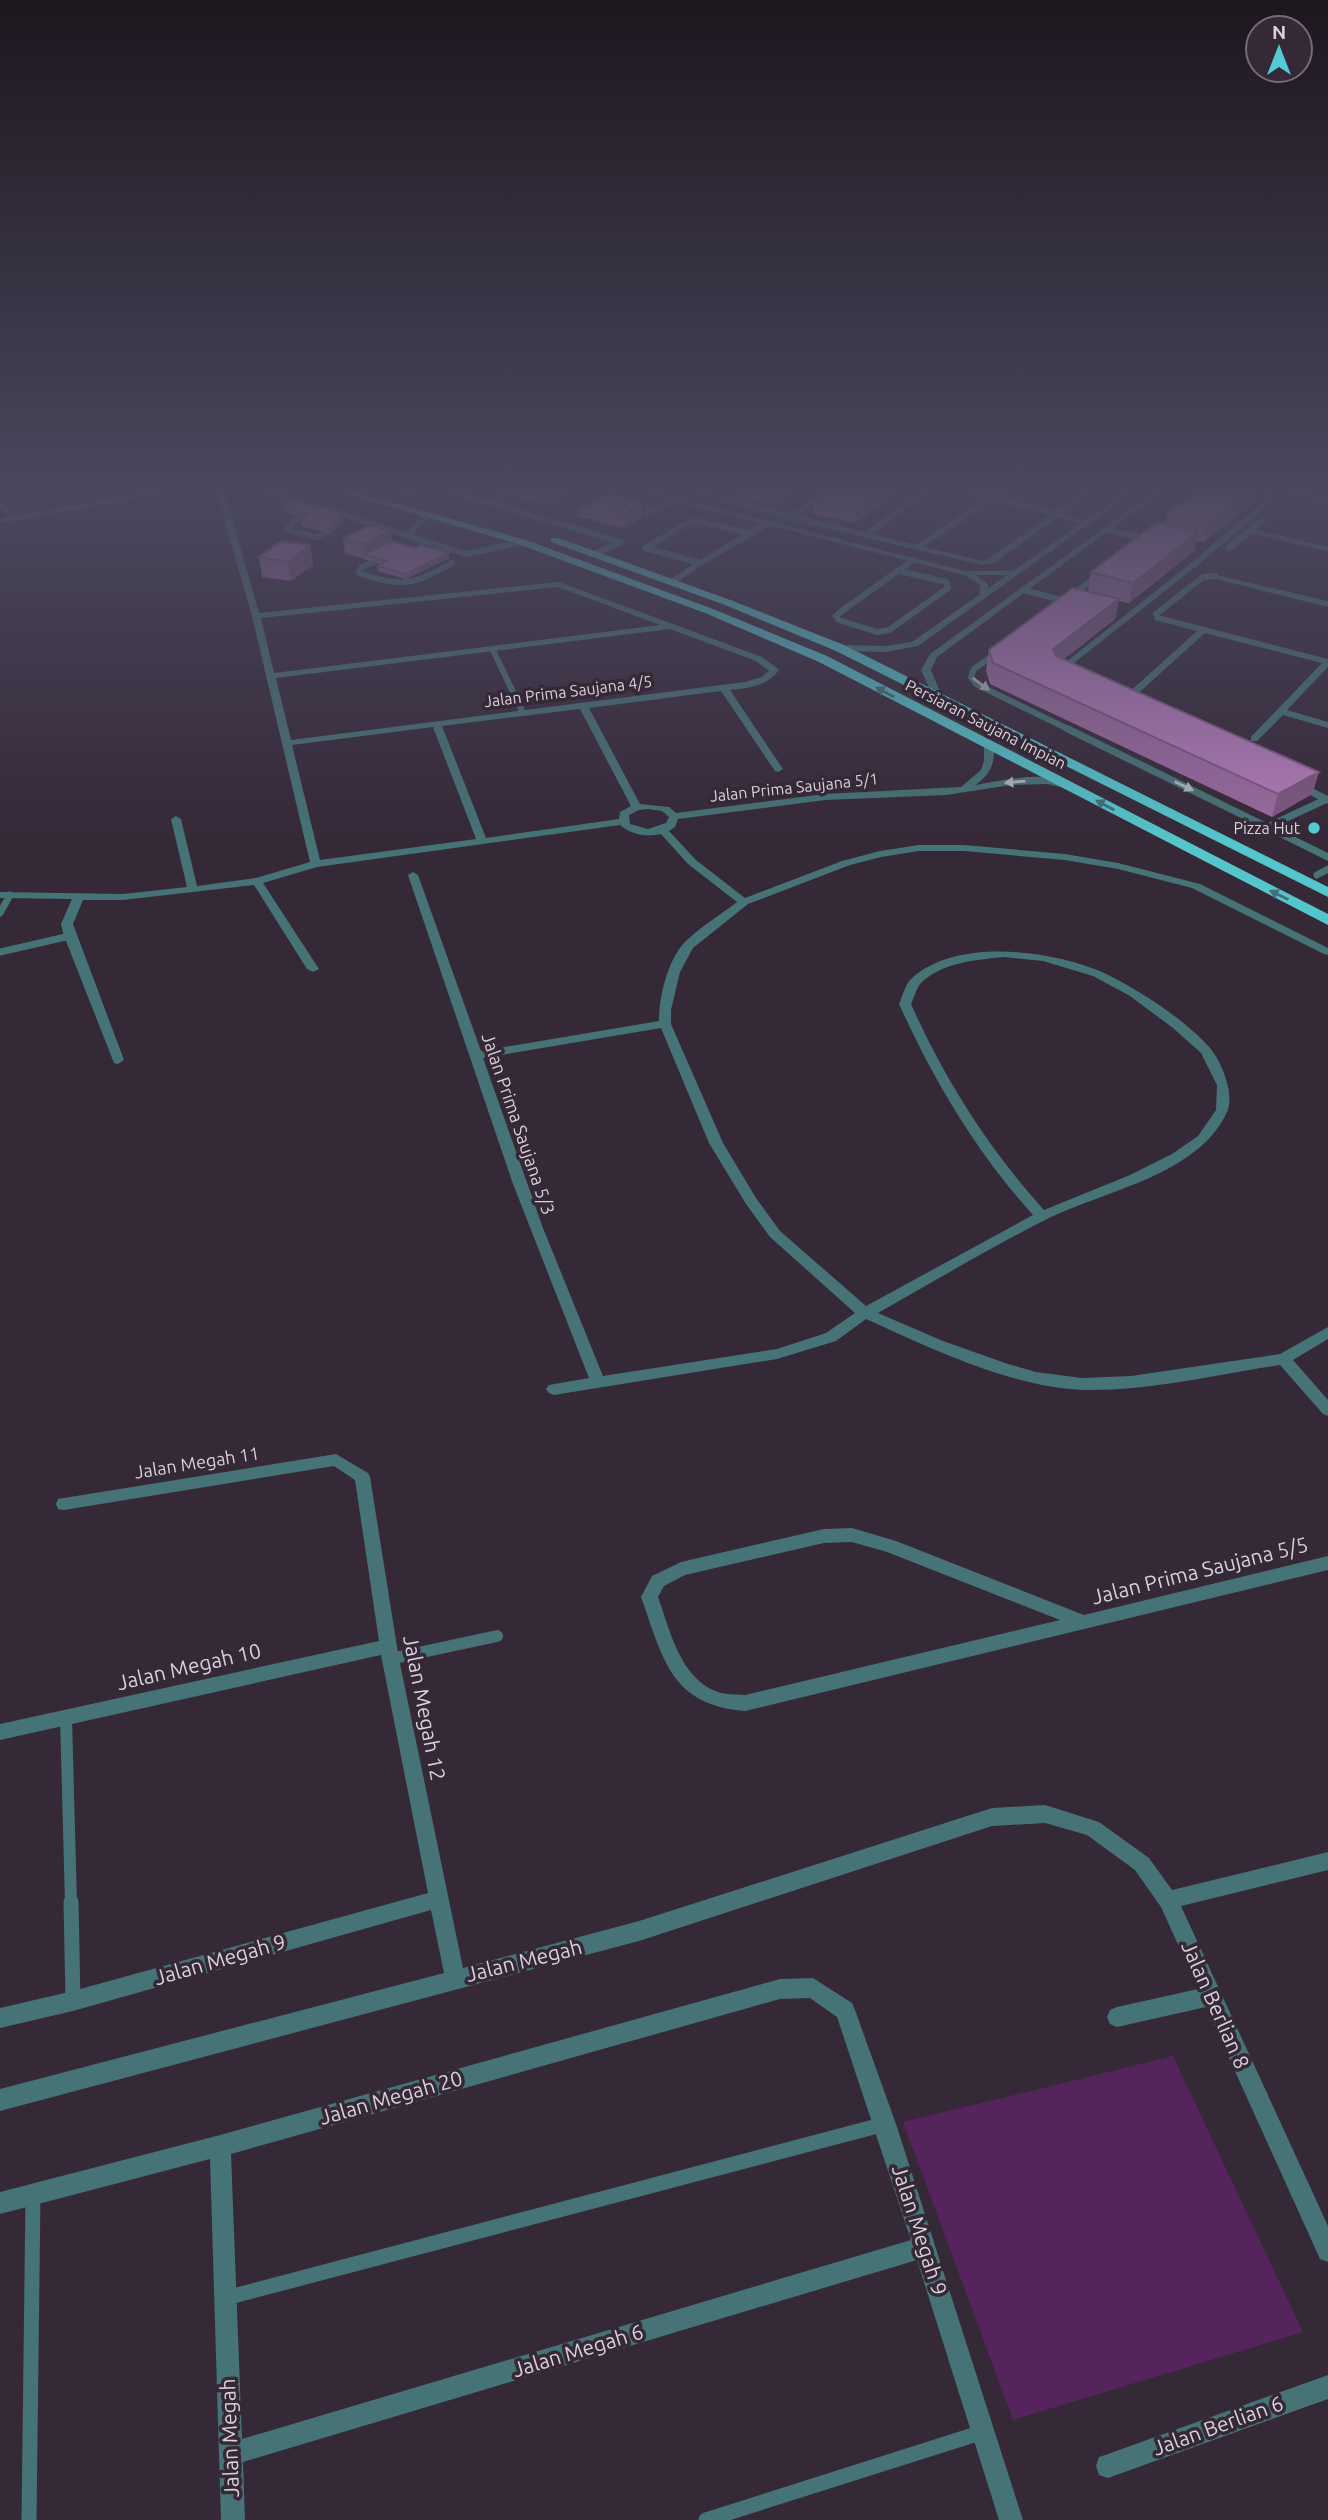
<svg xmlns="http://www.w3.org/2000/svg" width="1328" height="2520" font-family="Ubuntu,sans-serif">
  <rect width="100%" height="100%" fill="#352837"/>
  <!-- green -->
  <path fill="#56245c" d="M 1173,2056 L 1303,2332 L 1013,2420 L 903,2122 Z"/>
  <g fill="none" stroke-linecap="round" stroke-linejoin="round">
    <!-- service-far3 -->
    <path stroke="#467375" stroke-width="6" d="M 263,491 L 301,502
      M 448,491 L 621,542 L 597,553
      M 965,491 L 1056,514
      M 400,495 L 417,491
      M 491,504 L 515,491
      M 333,511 L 408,536
      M 646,513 L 673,501
      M 427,514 L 408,536 L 466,554 L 522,542
      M 300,516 L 286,530 L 316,537 L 326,533
      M 1107,530 L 1149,539
      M 749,533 L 697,521 L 689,522 L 645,548 L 700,563 L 766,524
      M 919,546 L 1004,491
      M 385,557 L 362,567 L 359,573 C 402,588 413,585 452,563
      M 899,571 L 946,582 L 948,588 L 889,630 L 877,632 L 839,620 L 836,616 L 839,613 L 913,560
      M 672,582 L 700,563
      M 1023,590 L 1070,602
      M 1071,596 L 1098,575
      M 1158,618 L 1156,614 L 1203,577 L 1215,576
      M 493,650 L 523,713
      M 998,652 L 974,669 L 971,677 L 976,684 L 1072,731
      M 1067,673 L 1068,664 L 1197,562 L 1266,503 L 1269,494"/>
    <!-- service-far2 -->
    <path stroke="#467375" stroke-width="7" d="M 1068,729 L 1328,857
      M 1304,788 L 1328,800
      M 1267,827 L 1327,799
      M 1317,875 L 1328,869
      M 0,913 L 10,895
      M 0,952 L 70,936"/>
    <!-- service-far1 -->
    <path stroke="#467375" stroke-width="12" d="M 390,1659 L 497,1636
      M 66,1717 L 71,1904"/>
    <!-- service -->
    <path stroke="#467375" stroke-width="15" d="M 71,1902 L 73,2001
      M 226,2298 L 885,2124
      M 29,2520 L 33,2195
      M 706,2520 L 983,2432"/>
    <!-- minor -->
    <path fill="#467375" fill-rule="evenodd" d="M 160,491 L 179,491 L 0,523 L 0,519 L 8,517 L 0,506 L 0,498 L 15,516 Z
      M 216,491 L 224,491 L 259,613 L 559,582 L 762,657 L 777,668 L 779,670 C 767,686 749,688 730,690 L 783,769 L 778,772 L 775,771 L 721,691 L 589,708 L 640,804 L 669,807 L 676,813 L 825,794 L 961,787 L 981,770 L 984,761 L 984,746 L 989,743 L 994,746 C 995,764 990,775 975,785 C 1004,780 1048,769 1074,786 L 1069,789 L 1047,784 L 1011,785 L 946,795 L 825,800 L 678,819 L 675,827 L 669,831 L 696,860 L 745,898 L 842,861 L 880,851 L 919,845 L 964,845 L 1065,854 L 1118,863 L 1200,884 L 1328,948 L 1328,955 L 1324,954 L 1192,888 L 1118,869 L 1065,860 L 964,851 L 919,851 L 881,857 L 850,865 L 748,904 L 693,948 L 680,972 L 671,1010 L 671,1024 L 723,1143 L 756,1198 L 780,1231 L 866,1306 L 1033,1215 C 976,1152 934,1081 899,1004 C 902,997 905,986 910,980 C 954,937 1052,950 1102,972 C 1135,987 1187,1021 1210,1048 C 1222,1062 1235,1095 1227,1112 C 1198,1176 1102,1191 1045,1220 C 988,1249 933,1282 878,1313 L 943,1341 L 1008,1364 L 1036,1372 L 1082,1378 L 1131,1376 L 1280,1354 L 1328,1327 L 1328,1339 L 1293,1360 L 1328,1400 L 1328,1416 L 1323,1414 L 1280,1365 C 1215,1375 1149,1391 1084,1390 C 1013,1388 930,1348 866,1319 L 836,1341 L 777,1359 L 554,1395 L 549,1393 L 546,1389 L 549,1385 L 589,1378 L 513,1184 L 408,875 L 413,872 L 418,875 L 481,1051 L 659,1021 C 659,997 667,962 684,943 C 699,928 720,915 737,902 L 688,864 L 661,834 C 646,837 632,835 620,825 L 317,867 L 263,883 L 319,969 L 313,972 L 307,969 L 254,885 L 123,900 L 83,900 L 73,924 L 124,1060 L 118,1064 L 114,1063 L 64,936 L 61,924 L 72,899 L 0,898 L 0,892 L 123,894 L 187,887 L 171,819 L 176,816 L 181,819 L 197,886 L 256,878 L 310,862 L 252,616 ZM 558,587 L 660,625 L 274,673 L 261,618 ZM 670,629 L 756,661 L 769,671 L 762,677 L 745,682 L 291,740 L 276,678 ZM 580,709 L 631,806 L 620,812 L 619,819 L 486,838 L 442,726 ZM 433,727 L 476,839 L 320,860 L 292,745 ZM 648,809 L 662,811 L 669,817 L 666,823 L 648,829 L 630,824 L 629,815 L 639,810 ZM 1004,957 L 1043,961 L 1093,976 L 1130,996 L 1173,1028 L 1201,1053 L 1217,1085 L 1216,1110 L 1198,1136 L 1172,1154 L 1130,1175 L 1044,1210 C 988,1148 945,1080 911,1004 C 914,998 916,989 920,984 C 942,962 976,960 1004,957 ZM 661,1028 L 709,1143 L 746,1204 L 770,1237 L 855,1313 L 826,1333 L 777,1349 L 603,1376 L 543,1228 L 483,1058 Z
      M 634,491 L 648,491 L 965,571 L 1016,571 L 1020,573 L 1016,575 L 976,575 L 988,584 L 988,595 L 984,598 L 980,595 L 980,585 L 964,575 Z
      M 687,491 L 701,491 L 790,513 L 823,491 L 832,491 L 797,515 L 865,532 L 922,491 L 930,491 L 872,534 L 982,561 L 988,559 L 1085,491 L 1094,491 L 1063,514 L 1089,522 L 1089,526 L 1058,517 L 994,563 L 982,565 L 786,519 Z
      M 1279,491 L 1294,491 L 1328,499 L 1328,503 Z
      M 1262,517 L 1269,519 L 1256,530 L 1328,547 L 1328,551 L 1252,534 L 1232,550 L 1226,550 L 1226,546 Z
      M 1212,574 L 1328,601 L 1328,607 L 1212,578 Z
      M 1158,615 L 1328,659 L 1328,667 L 1287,710 L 1328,722 L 1328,728 L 1283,715 L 1257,741 L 1251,741 L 1251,737 L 1322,663 L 1205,633 L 1134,697 L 1140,703 L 1138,705 L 1132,705 L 1124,697 L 1126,695 L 1197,631 L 1155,620 L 1154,618 Z
      M 336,1454 L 368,1473 L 370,1477 L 399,1659 L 463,1968 L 639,1921 L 992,1808 L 1045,1805 L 1099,1822 L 1149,1858 L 1172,1890 L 1328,1852 L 1328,1870 L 1181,1906 L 1328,2226 L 1328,2262 L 1320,2259 L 1206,2007 L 1117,2027 L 1110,2024 L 1107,2017 L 1110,2010 L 1117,2007 L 1198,1989 L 1161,1907 L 1135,1870 L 1087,1835 L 1045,1823 L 992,1826 L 639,1941 L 0,2111 L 0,2089 L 444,1973 L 431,1910 L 73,2011 L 0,2028 L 0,2008 L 73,1991 L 428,1893 L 381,1655 L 0,1740 L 0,1724 L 379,1641 L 355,1480 L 334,1466 L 64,1510 L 58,1509 L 56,1504 L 58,1499 L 64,1498 Z
      M 852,1528 L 896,1541 L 1084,1615 L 1328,1556 L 1328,1570 L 745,1711 C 670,1705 663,1658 641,1597 L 652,1576 L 681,1562 L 824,1529 ZM 852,1542 L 887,1552 L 1060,1620 L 745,1695 C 736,1694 726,1695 718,1692 C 680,1679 670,1630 658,1597 L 664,1586 L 685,1575 L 824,1543 Z
      M 813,1978 L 852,2003 L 855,2010 L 896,2124 L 1023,2520 L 999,2520 L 917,2260 L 243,2462 L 245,2520 L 221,2520 L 210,2159 L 0,2214 L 0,2192 L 220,2135 L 780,1979 ZM 810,1998 L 837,2017 L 911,2240 L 242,2439 L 231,2154 L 780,1999 Z
      M 1328,2375 L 1328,2399 L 1108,2478 L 1099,2475 L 1096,2466 L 1099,2457 L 1108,2454 Z"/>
    <!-- tertiary -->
    <path fill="#467375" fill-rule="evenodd" d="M 1127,491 L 1135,491 L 918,646 L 886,652 L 840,651 L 836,648 L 840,645 L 886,646 L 912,642 Z
      M 1155,491 L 1163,491 L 937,657 L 931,670 L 941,694 L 933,696 L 921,670 L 930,654 Z"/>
    <!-- trunk -->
    <path fill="#54c6cb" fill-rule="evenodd" d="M 335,491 L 353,491 L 526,540 L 713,609 L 827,656 L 1328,914 L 1328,925 L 819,662 L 705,613 L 518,544 Z
      M 551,538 L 559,538 L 733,601 L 844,645 L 1328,887 L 1328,897 L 836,651 L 725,605 L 551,542 Z"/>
  </g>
  <!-- wall -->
  <path fill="#9b6ba0" d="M 491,491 L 572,491 L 572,494 L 547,506 Z
    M 737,491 L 798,491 L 776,505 L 737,496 Z
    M 827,491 L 901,491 L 854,523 L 814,514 L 814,499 Z
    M 609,494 L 642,518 L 623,528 L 577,516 L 577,511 Z
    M 1256,501 L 1204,542 L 1196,541 L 1194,551 L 1129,603 L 1119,601 L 1115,619 L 1064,659 L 1319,772 L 1312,794 L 1272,817 L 990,684 L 986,671 L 989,650 L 1088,591 L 1091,572 L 1165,524 L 1167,513 Z
    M 283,507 L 344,513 L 344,518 L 331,534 L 301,526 L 300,521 L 303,517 L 284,512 Z
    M 391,531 L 392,541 L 449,558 L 406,579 L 378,571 L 378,566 L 380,564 L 345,553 L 343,538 Z
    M 310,545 L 313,565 L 291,581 L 262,577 L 259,557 Z"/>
  <!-- shaded-wall -->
  <path fill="#7e5782" d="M 548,491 L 572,491 L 572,494 L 547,506 L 547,492 Z
    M 777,491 L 798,491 L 776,505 Z
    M 881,491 L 901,491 L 854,523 L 856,509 Z
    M 1249,491 L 1258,491 L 1256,501 L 1204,542 L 1208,523 Z
    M 642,504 L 642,518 L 623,528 L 623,514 Z
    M 344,513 L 344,518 L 331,534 L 330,529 Z
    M 391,531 L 392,546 L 364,554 L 365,559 L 363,544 Z
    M 1198,532 L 1194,551 L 1129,603 L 1133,583 Z
    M 310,545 L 313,565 L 291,581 L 288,562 Z
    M 449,553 L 449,558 L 406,579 L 405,574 Z
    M 1119,599 L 1115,619 L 1050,670 L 1053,649 Z
    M 1319,772 L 1312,794 L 1272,817 L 1278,794 Z"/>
  <!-- building -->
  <path fill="#b47cba" stroke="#7e5782" stroke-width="2" d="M 509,491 L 522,491 L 522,495 Z
    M 827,491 L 881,491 L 856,509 L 814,499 Z
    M 1197,491 L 1249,491 L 1208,523 L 1167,513 Z
    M 609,494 L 640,502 L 632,501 L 613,511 L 613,521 L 577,511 Z
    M 290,499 L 344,513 L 330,529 L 300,521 L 307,514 L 283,507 Z
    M 632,501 L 642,504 L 623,514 L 613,511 Z
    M 1157,522 L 1198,532 L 1133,583 L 1091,572 Z
    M 371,525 L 391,531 L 363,544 L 343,538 Z
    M 281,541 L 310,545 L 288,562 L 259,557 Z
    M 392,541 L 414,548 L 421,545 L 449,553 L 405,574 L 378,566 L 387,561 L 364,554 Z
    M 1073,588 L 1119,599 L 1053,649 L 1056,656 L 1319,772 L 1278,794 L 993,663 L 989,650 Z"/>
  <!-- one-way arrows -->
  <defs><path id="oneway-solid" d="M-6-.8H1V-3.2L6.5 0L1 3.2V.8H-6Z" transform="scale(1.75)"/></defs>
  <g fill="#b4b9c1">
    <use href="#oneway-solid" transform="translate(981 684) rotate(36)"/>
    <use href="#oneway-solid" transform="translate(1015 782) rotate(175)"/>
    <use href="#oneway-solid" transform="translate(1184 786) rotate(26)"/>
  </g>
  <g fill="#436f7a">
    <use href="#oneway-solid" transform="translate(885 692) rotate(-152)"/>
    <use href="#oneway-solid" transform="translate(1105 805) rotate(-152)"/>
    <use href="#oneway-solid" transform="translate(1279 895) rotate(-154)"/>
  </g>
  <!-- sky -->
  <linearGradient id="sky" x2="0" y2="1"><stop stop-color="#1d161e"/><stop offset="0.58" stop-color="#4b485e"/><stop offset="1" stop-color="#4b485e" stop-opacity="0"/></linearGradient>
  <rect width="1328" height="844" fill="url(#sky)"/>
  <!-- markers -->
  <circle fill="#51ccd2" stroke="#352837" stroke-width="2.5" cx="1314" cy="828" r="7"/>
  <g text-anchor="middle" stroke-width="7" stroke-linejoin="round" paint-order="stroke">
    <!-- far-street labels -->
    <g font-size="16" fill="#d9d0da" stroke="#352837">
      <text transform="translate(568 691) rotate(-7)" y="6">Jalan Prima Saujana 4/5</text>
      <text transform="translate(986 724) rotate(27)" y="6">Persiaran Saujana Impian</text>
      <text transform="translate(794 787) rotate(-6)" y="6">Jalan Prima Saujana 5/1</text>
    </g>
    <!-- far-poi labels -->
    <g font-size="16" fill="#d9d0da" stroke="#352837" text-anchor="end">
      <text x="1300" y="834">Pizza Hut</text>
    </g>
    <!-- street labels -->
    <g font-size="18" fill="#d9d0da" stroke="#352837">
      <text transform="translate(518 1124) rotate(71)" y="6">Jalan Prima Saujana 5/3</text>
      <text transform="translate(197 1463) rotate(-9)" y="6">Jalan Megah 11</text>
    </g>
    <!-- near-street labels -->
    <g font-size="21" fill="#d9d0da" stroke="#352837">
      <text transform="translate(1200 1571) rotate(-14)" y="7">Jalan Prima Saujana 5/5</text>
      <text transform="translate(189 1667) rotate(-13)" y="7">Jalan Megah 10</text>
      <text transform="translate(424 1708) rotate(79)" y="7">Jalan Megah 12</text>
      <text transform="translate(220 1960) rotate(-16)" y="7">Jalan Megah 9</text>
      <text transform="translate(524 1961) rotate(-14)" y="7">Jalan Megah</text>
      <text transform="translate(1215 2005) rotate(66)" y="7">Jalan Berlian 8</text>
      <text transform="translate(391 2098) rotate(-16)" y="7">Jalan Megah 20</text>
      <text transform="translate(919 2230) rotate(72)" y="7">Jalan Megah 9</text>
      <text transform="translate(578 2351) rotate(-17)" y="7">Jalan Megah 6</text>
      <text transform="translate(1218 2426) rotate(-20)" y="7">Jalan Berlian 6</text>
      <text transform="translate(230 2438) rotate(-92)" y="7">Jalan Megah</text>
    </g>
  </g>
  <!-- north arrow -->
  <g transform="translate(1279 49)"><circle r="33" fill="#352837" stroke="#776b78" stroke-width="2"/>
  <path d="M0-5L12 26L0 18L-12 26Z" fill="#51ccd2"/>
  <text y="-10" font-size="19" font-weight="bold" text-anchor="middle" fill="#d9d0da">N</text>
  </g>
</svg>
